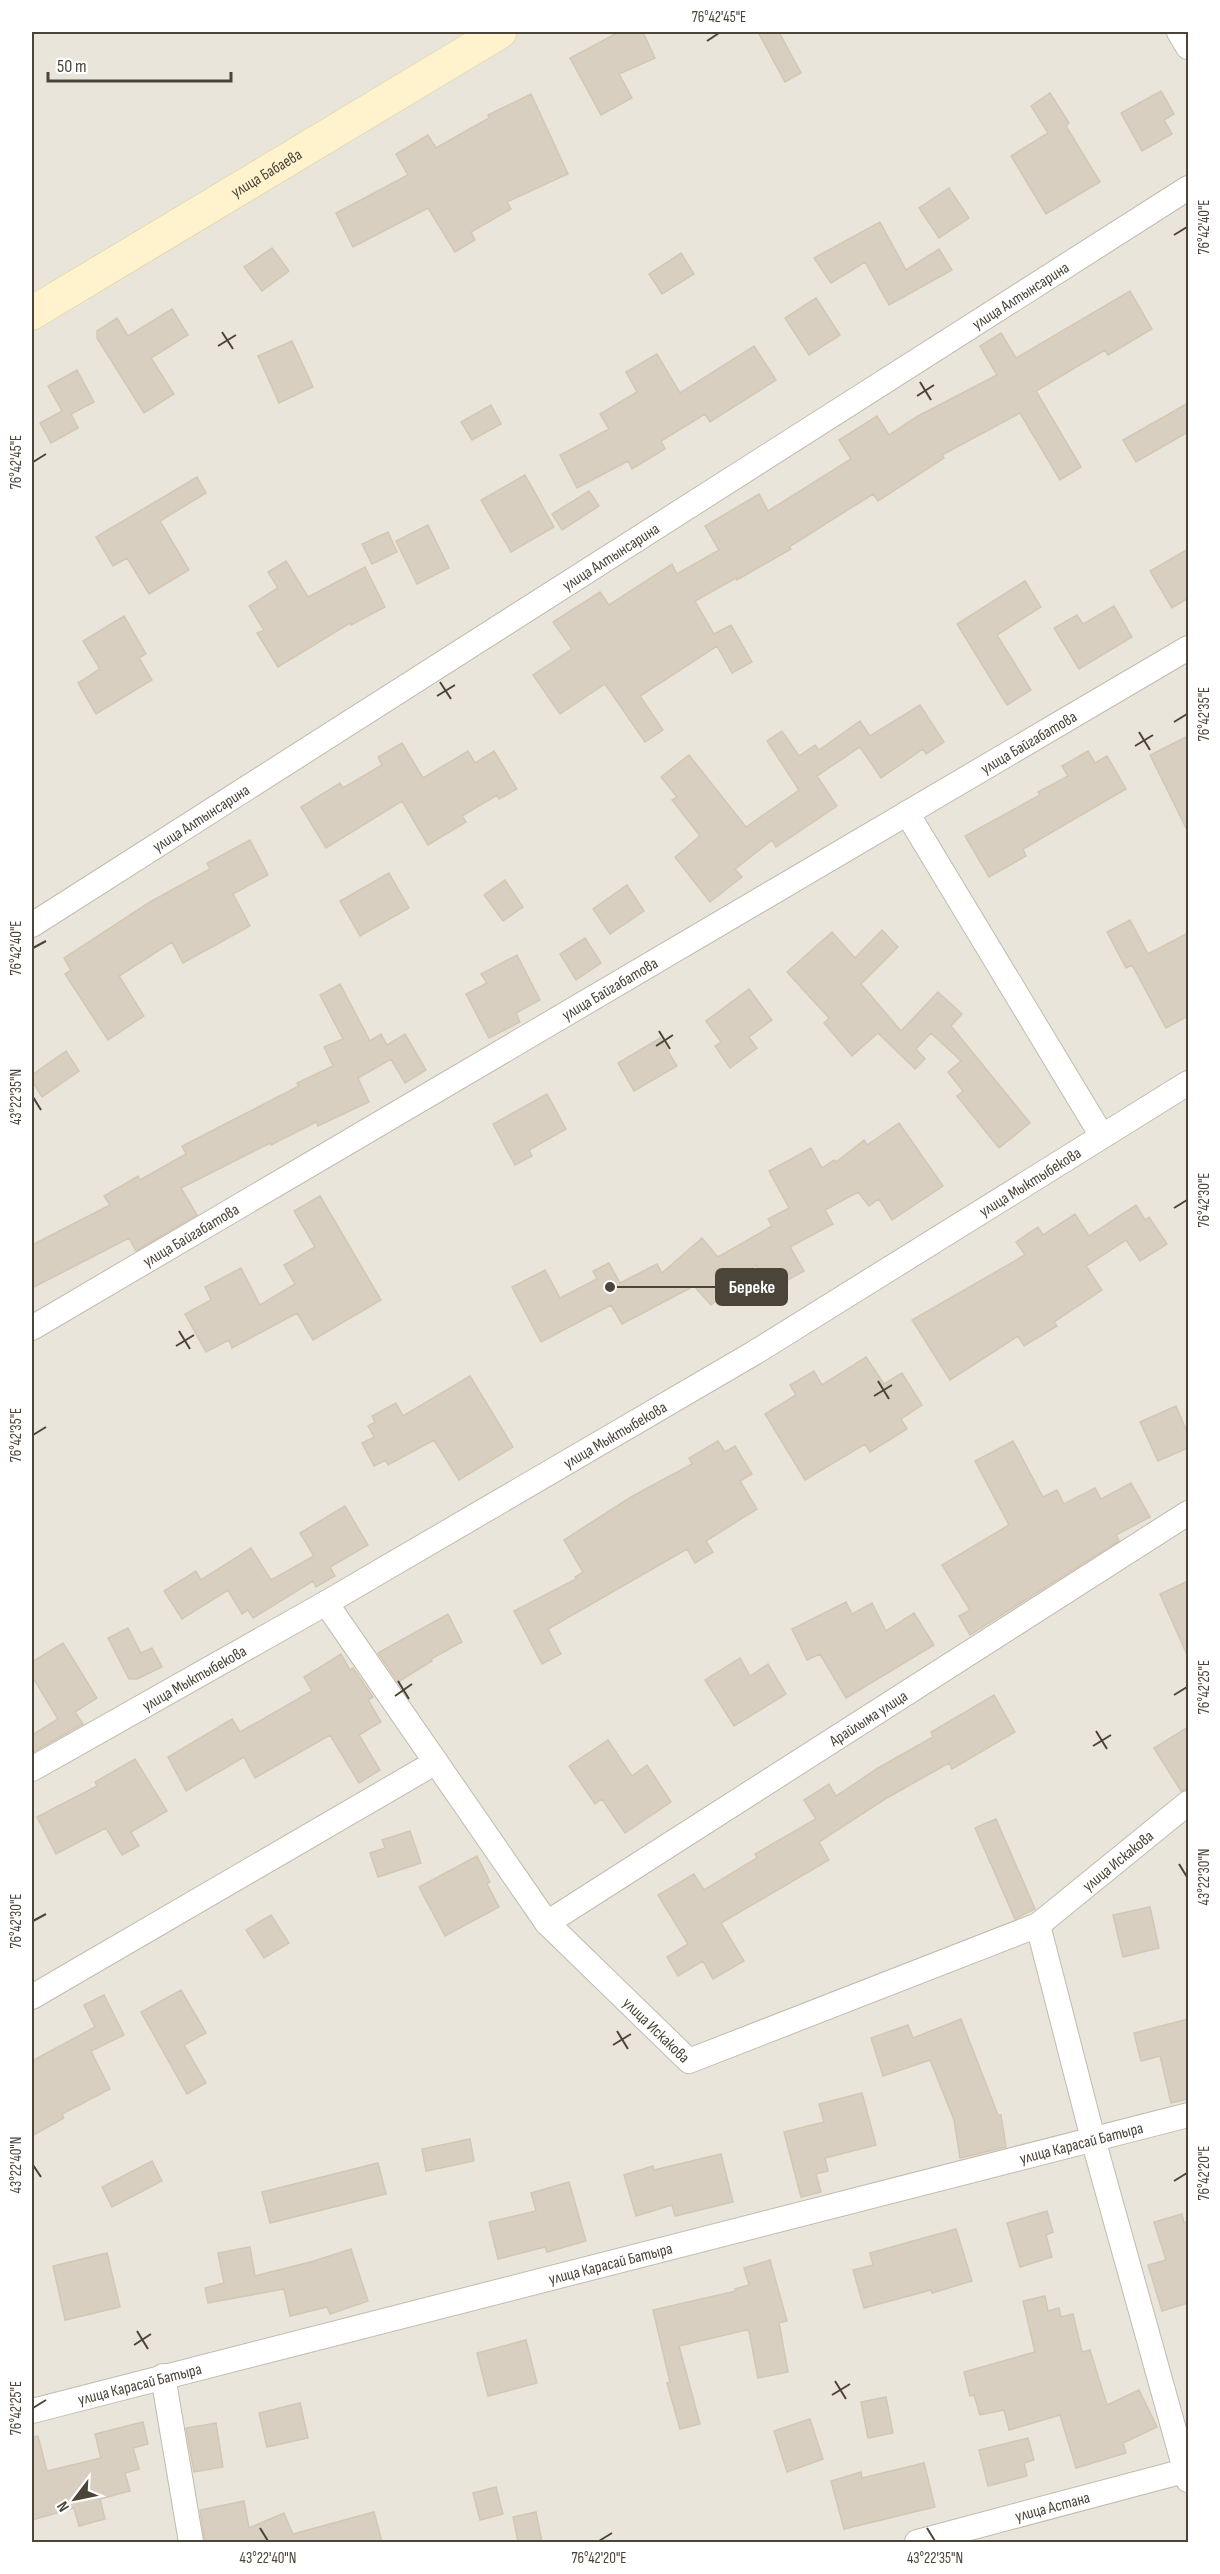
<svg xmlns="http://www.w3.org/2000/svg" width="1220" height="2574" font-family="'Sofia Sans Condensed',sans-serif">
  <rect width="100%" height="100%" fill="#f6f3ec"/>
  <!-- residential -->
  <path fill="#eae5da" d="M 32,32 L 1188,32 L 1188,2542 L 32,2542 Z"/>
  <!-- building -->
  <path fill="#d8cfc1" stroke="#d3c7b4" stroke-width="1.5" d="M 619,32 L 643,32 L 655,58 L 619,74 L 632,98 L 601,115 L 570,58 Z
    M 758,32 L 779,32 L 801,73 L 785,82 Z
    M 1161,91 L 1174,114 L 1164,120 L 1172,134 L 1142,151 L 1121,113 Z
    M 1050,93 L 1069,123 L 1066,126 L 1100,182 L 1046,214 L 1011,156 L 1048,133 L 1031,106 Z
    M 531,94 L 568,174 L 507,202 L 511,209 L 471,232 L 475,240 L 455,252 L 428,208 L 353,247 L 336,213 L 408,175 L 396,154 L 428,135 L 436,148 L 489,118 L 488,115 Z
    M 949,188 L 969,218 L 939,238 L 919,208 Z
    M 880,222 L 906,270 L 939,249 L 952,270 L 889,305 L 865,262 L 831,283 L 814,258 Z
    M 272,248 L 289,271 L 262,291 L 244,267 Z
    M 681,253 L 694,274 L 662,294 L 649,274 Z
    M 1130,291 L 1152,329 L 1108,355 L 1105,350 L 1036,391 L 1081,467 L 1060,480 L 1020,413 L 942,455 L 944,458 L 878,501 L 873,494 L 789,547 L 791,549 L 737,580 L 736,578 L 695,601 L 714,634 L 731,625 L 752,662 L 732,673 L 717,646 L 640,696 L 663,730 L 645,742 L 605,684 L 560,714 L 533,675 L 572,649 L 553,622 L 600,592 L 609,605 L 672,564 L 677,574 L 719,550 L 705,526 L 759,494 L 768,511 L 851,459 L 839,440 L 877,416 L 889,435 L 918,416 L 997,375 L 980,346 L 1001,333 L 1016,358 Z
    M 816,298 L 840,335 L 809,355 L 785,318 Z
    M 172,309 L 188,335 L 151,358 L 174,394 L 144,413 L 97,338 L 97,331 L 117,318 L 128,336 Z
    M 292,341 L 313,387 L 279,403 L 258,356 Z
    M 754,346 L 776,380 L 710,422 L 705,414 L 661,441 L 665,449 L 632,469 L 628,461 L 577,488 L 560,455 L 609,429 L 600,414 L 637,392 L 626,372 L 657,354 L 680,393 Z
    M 77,370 L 94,402 L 71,414 L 78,428 L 51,443 L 40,423 L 62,411 L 48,386 Z
    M 1188,403 L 1188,432 L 1136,462 L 1123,440 Z
    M 491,405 L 501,424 L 472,440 L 461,422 Z
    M 525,475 L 554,527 L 511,552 L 481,500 Z
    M 197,477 L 206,493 L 160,521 L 189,570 L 149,594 L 127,558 L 113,566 L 96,537 Z
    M 589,491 L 599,506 L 562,530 L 552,514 Z
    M 428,525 L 449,568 L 417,584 L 396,541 Z
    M 388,532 L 397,552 L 372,564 L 362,544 Z
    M 1188,549 L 1188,598 L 1172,608 L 1150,571 Z
    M 286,561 L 308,597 L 365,567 L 385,607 L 351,625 L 350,623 L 278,667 L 257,633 L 264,630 L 249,606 L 278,588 L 268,572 Z
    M 1025,581 L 1041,607 L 997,635 L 1031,690 L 1007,705 L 957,624 Z
    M 1114,606 L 1132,637 L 1079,669 L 1054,628 L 1077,615 L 1083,624 Z
    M 124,616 L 146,654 L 139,658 L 152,680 L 96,714 L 78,683 L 100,669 L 83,641 Z
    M 920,705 L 944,742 L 926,754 L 923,749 L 881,778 L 860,747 L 817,776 L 837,806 L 776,847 L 772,840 L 735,869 L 742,877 L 710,902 L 675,857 L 700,836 L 672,800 L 677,797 L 661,777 L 689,755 L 746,827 L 799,790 L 767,741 L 782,731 L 799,756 L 815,745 L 819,750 L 860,721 L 870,736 Z
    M 1188,736 L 1188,832 L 1150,755 Z
    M 402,743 L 423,778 L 468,751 L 475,763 L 494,751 L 517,789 L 499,799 L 497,795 L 462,816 L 466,822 L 428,845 L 402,801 L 326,848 L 301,807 L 340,783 L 343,788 L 382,765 L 378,757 Z
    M 1088,751 L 1095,763 L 1107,756 L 1126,789 L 1023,849 L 1026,856 L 989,877 L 965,836 L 1040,795 L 1038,792 L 1068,776 L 1062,766 Z
    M 250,840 L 268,875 L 233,894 L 250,926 L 183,963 L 172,942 L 119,976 L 144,1016 L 108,1040 L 65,974 L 71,970 L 64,958 L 150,902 L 210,869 L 207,863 Z
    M 389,873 L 409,908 L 360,936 L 340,901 Z
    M 505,880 L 523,907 L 503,921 L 484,895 Z
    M 627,885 L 644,911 L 610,934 L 593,909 Z
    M 1130,920 L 1148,954 L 1188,933 L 1188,1016 L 1166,1028 L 1132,965 L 1126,968 L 1107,932 Z
    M 882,930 L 898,947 L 861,984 L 901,1031 L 938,992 L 962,1014 L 951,1026 L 1030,1123 L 999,1148 L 957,1096 L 963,1091 L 948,1072 L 961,1061 L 931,1033 L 916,1049 L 925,1059 L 915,1069 L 878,1033 L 852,1056 L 824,1023 L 829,1018 L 787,972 L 832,932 L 855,958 Z
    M 585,938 L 601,963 L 576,980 L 560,954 Z
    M 517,955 L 540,1000 L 516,1013 L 520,1022 L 489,1038 L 466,994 L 487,983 L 481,974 Z
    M 340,984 L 370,1041 L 381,1034 L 387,1045 L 405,1034 L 426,1070 L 405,1083 L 391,1059 L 358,1078 L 369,1102 L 318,1126 L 316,1122 L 271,1145 L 270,1143 L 181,1188 L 197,1215 L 136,1251 L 129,1238 L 32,1288 L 32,1245 L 110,1205 L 104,1196 L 138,1176 L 140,1180 L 186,1154 L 182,1146 L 299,1086 L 297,1083 L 333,1066 L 324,1047 L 343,1039 L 320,995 Z
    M 749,989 L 772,1020 L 749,1037 L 757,1048 L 730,1068 L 715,1046 L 721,1042 L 706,1021 Z
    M 660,1038 L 677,1066 L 634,1091 L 618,1063 Z
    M 66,1051 L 79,1071 L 42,1097 L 32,1081 L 32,1075 Z
    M 547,1094 L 566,1129 L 529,1150 L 532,1156 L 515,1165 L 493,1124 Z
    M 899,1123 L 943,1186 L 892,1220 L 879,1199 L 869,1206 L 858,1192 L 825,1210 L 833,1224 L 790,1247 L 804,1271 L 770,1290 L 756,1265 L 711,1305 L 694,1286 L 622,1324 L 611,1305 L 541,1342 L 512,1287 L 545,1270 L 560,1298 L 597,1279 L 593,1271 L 609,1263 L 620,1283 L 657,1264 L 662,1273 L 702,1238 L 718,1257 L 772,1226 L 768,1219 L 789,1208 L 769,1171 L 811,1148 L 822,1168 L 834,1160 L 836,1162 L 864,1140 L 867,1145 Z
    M 320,1196 L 381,1300 L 313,1340 L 297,1313 L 232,1348 L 229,1340 L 206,1352 L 185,1314 L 211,1300 L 205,1287 L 241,1268 L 260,1305 L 295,1284 L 284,1265 L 315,1247 L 294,1211 Z
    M 1136,1205 L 1145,1220 L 1149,1217 L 1167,1244 L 1140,1261 L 1126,1240 L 1086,1266 L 1102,1290 L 1054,1322 L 1057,1326 L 1024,1346 L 1018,1336 L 950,1380 L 912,1320 L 1025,1255 L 1016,1242 L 1038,1227 L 1043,1235 L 1075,1214 L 1089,1236 Z
    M 866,1357 L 884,1384 L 902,1373 L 922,1405 L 901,1419 L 907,1429 L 870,1452 L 865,1444 L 805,1480 L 765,1414 L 796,1395 L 790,1385 L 814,1371 L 822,1385 Z
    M 470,1376 L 513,1447 L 459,1480 L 434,1440 L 388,1465 L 386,1460 L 374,1466 L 362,1443 L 374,1437 L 368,1426 L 375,1422 L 372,1416 L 396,1403 L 403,1416 Z
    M 1176,1406 L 1188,1434 L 1188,1448 L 1158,1461 L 1140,1422 Z
    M 718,1441 L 725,1452 L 735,1446 L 752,1474 L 740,1481 L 757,1509 L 706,1541 L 713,1552 L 695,1563 L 687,1549 L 548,1629 L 561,1654 L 542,1664 L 514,1611 L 576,1579 L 575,1577 L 583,1572 L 564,1540 L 631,1497 L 692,1464 L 689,1458 Z
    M 1013,1441 L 1043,1497 L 1057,1490 L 1064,1504 L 1095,1488 L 1101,1499 L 1131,1483 L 1150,1517 L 1116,1535 L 1119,1541 L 970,1635 L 959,1616 L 970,1610 L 942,1565 L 1009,1525 L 975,1461 Z
    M 345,1506 L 368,1545 L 330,1567 L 335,1576 L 316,1587 L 313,1581 L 253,1618 L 248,1610 L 242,1614 L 228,1590 L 182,1619 L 164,1591 L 196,1571 L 201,1580 L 251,1548 L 271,1580 L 314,1556 L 300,1533 Z
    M 1188,1581 L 1188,1657 L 1160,1594 Z
    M 846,1602 L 852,1614 L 872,1603 L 886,1631 L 914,1613 L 934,1645 L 846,1698 L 820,1654 L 807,1660 L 792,1629 Z
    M 448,1614 L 462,1642 L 431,1659 L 432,1661 L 398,1682 L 378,1653 Z
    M 128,1628 L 141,1653 L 152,1648 L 162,1667 L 137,1679 L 129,1679 L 108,1638 Z
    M 63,1643 L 97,1698 L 75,1712 L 83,1724 L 32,1753 L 32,1735 L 58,1719 L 32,1676 L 32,1662 Z
    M 341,1654 L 350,1670 L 353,1668 L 373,1697 L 368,1700 L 381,1722 L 359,1735 L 380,1770 L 359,1783 L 330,1735 L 255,1778 L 244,1757 L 186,1791 L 168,1757 L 232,1719 L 240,1732 L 312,1691 L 304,1677 Z
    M 740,1658 L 750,1676 L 768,1664 L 786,1694 L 734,1726 L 705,1680 Z
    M 994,1695 L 1015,1732 L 952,1769 L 949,1763 L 885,1799 L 819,1842 L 829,1860 L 721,1923 L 744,1961 L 713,1979 L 703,1961 L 678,1976 L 667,1957 L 688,1944 L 658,1895 L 694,1874 L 704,1890 L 757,1858 L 755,1854 L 816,1819 L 804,1800 L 829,1784 L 836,1796 L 878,1768 L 933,1737 L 931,1732 Z
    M 1188,1727 L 1188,1789 L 1181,1791 L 1154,1748 Z
    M 608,1740 L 632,1776 L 647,1765 L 671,1802 L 625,1833 L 602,1799 L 595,1804 L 569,1766 Z
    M 135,1759 L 167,1811 L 131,1832 L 139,1846 L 122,1855 L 106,1828 L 56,1854 L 37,1817 L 97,1786 L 95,1782 Z
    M 996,1819 L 1035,1909 L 1015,1919 L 975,1828 Z
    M 410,1831 L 421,1863 L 378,1877 L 370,1853 L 385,1848 L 382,1840 Z
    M 477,1856 L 490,1882 L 487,1884 L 499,1907 L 445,1936 L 419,1887 Z
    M 1150,1907 L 1159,1948 L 1123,1957 L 1113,1915 Z
    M 271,1915 L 289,1943 L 264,1958 L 246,1930 Z
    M 181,1990 L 206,2033 L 184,2045 L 206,2083 L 187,2094 L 141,2012 Z
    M 104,1995 L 124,2035 L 91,2051 L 110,2089 L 62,2114 L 64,2118 L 32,2136 L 32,2061 L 95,2027 L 84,2005 Z
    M 961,2019 L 998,2115 L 1001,2115 L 1006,2147 L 960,2158 L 954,2120 L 930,2060 L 883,2076 L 871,2038 L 908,2025 L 913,2038 Z
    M 1188,2019 L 1188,2099 L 1171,2103 L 1160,2056 L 1141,2061 L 1134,2033 Z
    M 862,2093 L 876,2145 L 825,2158 L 828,2171 L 816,2174 L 821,2192 L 801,2197 L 784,2132 L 824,2122 L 819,2104 Z
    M 470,2139 L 474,2161 L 426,2171 L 422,2149 Z
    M 721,2154 L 733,2202 L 675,2216 L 672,2205 L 636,2216 L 624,2175 L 653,2166 L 654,2170 Z
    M 152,2161 L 162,2181 L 112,2207 L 102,2187 Z
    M 378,2163 L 386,2194 L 270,2223 L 262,2192 Z
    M 569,2182 L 586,2241 L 547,2252 L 545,2247 L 498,2259 L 489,2222 L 536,2211 L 531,2193 Z
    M 1047,2211 L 1053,2232 L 1046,2235 L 1052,2257 L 1020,2267 L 1007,2223 Z
    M 1182,2214 L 1184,2223 L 1188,2221 L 1188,2303 L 1162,2311 L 1148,2265 L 1166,2260 L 1154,2222 Z
    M 956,2229 L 972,2281 L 932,2293 L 931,2290 L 864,2308 L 853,2270 L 873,2265 L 870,2253 Z
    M 250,2247 L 255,2276 L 314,2261 L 351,2249 L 368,2301 L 330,2314 L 327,2307 L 290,2316 L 284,2289 L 208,2303 L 205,2288 L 224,2283 L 218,2253 Z
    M 107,2253 L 120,2307 L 65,2320 L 53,2266 Z
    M 770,2260 L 787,2321 L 779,2323 L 788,2372 L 758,2378 L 749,2331 L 746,2330 L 679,2346 L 700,2424 L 680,2429 L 667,2383 L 670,2382 L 653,2310 L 736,2291 L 735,2289 L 749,2285 L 744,2268 Z
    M 1045,2296 L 1048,2311 L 1059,2308 L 1061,2317 L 1073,2314 L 1082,2352 L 1090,2350 L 1107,2405 L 1139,2390 L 1157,2427 L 1123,2443 L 1126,2453 L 1076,2468 L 1060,2415 L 1009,2430 L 1004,2410 L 980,2415 L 974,2395 L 970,2396 L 964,2372 L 1035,2352 L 1023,2301 Z
    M 526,2340 L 537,2383 L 488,2396 L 477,2353 Z
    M 886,2397 L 893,2433 L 868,2438 L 861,2402 Z
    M 300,2403 L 308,2438 L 267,2447 L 259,2413 Z
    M 810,2419 L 823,2459 L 787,2472 L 774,2431 Z
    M 143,2422 L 148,2444 L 133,2448 L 139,2469 L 125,2473 L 130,2491 L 100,2499 L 105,2519 L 79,2526 L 74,2508 L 32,2520 L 32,2437 L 38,2436 L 47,2471 L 101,2458 L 95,2434 Z
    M 216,2423 L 223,2467 L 194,2472 L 186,2428 Z
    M 1028,2438 L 1034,2460 L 1024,2463 L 1027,2476 L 988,2486 L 979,2450 Z
    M 924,2463 L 935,2507 L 844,2529 L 831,2481 L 861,2472 L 862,2478 Z
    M 496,2487 L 503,2514 L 480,2520 L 473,2493 Z
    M 244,2501 L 249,2528 L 284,2513 L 293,2534 L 374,2512 L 382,2542 L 205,2542 L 200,2510 Z
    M 536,2512 L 542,2542 L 518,2542 L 513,2517 Z"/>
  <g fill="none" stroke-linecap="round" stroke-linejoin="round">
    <!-- street casing -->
    <g stroke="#c2bbae" stroke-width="26">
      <g id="street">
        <path d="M 1179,32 L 1188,47"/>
        <path d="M 907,813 L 1102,1136"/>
        <path id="s1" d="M 32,925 L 1188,188"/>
        <path id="s2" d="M 32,1328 L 1188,648"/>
        <path id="s3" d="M 326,1603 L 547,1923 L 689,2061 L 1038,1925 L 1188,1803"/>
        <path id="s4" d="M 32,1769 L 326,1603 L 754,1353 L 1188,1083"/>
        <path id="s5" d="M 547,1923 L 1188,1513"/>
        <path d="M 1038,1925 L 1093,2139 L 1188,2480"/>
        <path d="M 32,1997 L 436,1762"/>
        <path d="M 163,2376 L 191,2542"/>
        <path id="s6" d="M 32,2411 L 1188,2115"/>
        <path id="s7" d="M 917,2542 L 1188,2470"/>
      </g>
    </g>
    <!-- secondary casing -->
    <g stroke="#d6c79b" stroke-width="34">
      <g id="secondary">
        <path id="s8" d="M 32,313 L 500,32"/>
      </g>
    </g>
    <!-- street -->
    <use href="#street" stroke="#fff" stroke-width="24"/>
    <!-- secondary -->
    <use href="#secondary" stroke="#fff3cd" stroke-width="33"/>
  </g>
  <!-- ticks -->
  <path fill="none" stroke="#4b4439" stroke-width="2" d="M 707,41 L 719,33M 1174,235 L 1187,227M 222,332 L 233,349M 218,346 L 236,335M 920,382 L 931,400M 917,396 L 934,385M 33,462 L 46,454M 440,682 L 451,699M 437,696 L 455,685M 1174,722 L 1187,714M 1139,732 L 1150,750M 1135,746 L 1153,735M 33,948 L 46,941M 659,1031 L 670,1049M 656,1046 L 673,1035M 33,1097 L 41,1110M 1174,1208 L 1187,1200M 179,1331 L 190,1349M 176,1346 L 194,1335M 878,1381 L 889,1399M 874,1396 L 892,1385M 33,1435 L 46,1427M 398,1681 L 409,1699M 1174,1695 L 1187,1687M 395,1696 L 412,1684M 1096,1731 L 1107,1749M 1093,1746 L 1111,1735M 1179,1864 L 1187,1877M 33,1921 L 46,1914M 617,2031 L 628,2049M 613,2045 L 631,2034M 33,2165 L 41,2177M 1174,2181 L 1187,2173M 137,2331 L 148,2349M 134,2345 L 151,2334M 835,2381 L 846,2399M 832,2395 L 850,2384M 33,2408 L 46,2400M 260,2528 L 268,2541M 927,2528 L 935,2541M 599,2541 L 612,2533"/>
  <g text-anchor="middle" stroke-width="5" stroke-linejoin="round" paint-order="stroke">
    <!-- street labels -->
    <g font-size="16" fill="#4b4439" stroke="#fff">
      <text dy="6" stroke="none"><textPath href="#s8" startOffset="273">улица Бабаева</textPath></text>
      <text dy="6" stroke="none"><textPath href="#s1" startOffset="1172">улица Алтынсарина</textPath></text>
      <text dy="6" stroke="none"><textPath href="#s1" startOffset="686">улица Алтынсарина</textPath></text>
      <text dy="6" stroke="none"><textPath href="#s2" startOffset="1156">улица Байгабатова</textPath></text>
      <text dy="6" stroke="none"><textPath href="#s1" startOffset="200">улица Алтынсарина</textPath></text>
      <text dy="6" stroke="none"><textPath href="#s2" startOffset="670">улица Байгабатова</textPath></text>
      <text dy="6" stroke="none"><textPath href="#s4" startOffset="1158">улица Мыктыбекова</textPath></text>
      <text dy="6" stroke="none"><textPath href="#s2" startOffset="184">улица Байгабатова</textPath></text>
      <text dy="6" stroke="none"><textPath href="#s4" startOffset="672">улица Мыктыбекова</textPath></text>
      <text dy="6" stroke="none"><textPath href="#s4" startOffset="186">улица Мыктыбекова</textPath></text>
      <text dy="6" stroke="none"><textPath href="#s5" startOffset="381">Арайлыма улица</textPath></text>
      <text dy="6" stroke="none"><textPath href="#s3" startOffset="1064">улица Искакова</textPath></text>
      <text dy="6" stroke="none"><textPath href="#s3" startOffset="542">улица Искакова</textPath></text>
      <text dy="6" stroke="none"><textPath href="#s6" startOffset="1083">улица Карасай Батыра</textPath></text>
      <text dy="6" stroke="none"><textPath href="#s6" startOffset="597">улица Карасай Батыра</textPath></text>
      <text dy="6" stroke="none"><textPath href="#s6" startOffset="111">улица Карасай Батыра</textPath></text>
      <text dy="6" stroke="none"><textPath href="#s7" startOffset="140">улица Астана</textPath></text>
    </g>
  </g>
  <!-- callouts -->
  <path fill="none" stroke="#4b4439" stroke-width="2" d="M610 1287L716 1287"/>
  <circle fill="#4b4439" stroke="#fff" stroke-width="2" cx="610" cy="1287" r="6"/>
  <rect fill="#4b4439" stroke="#4b4439" stroke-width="2" x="716" y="1269" width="71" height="36" rx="6"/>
  <g font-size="18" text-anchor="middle" font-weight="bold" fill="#fff">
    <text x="752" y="1293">Береке</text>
  </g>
  <!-- border -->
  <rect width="1220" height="2574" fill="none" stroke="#ffffff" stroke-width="66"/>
  <!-- north arrow -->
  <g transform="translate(75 2499) rotate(238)" stroke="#ffffff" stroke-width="4.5" paint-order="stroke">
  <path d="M0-4.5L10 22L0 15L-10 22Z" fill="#4b4439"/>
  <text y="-9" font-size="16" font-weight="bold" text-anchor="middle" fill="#4b4439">N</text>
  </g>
  <!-- scale -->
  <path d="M48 72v9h183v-9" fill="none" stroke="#4b4439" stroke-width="3"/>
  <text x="57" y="72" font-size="18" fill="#4b4439" stroke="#ffffff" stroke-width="4.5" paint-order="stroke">50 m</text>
  <rect x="33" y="33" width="1154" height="2508" fill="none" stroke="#4b4439" stroke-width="2"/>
  <g font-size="15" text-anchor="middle" fill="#4b4439">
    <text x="719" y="22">76°42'45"E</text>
    <text transform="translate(1204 227) rotate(-90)" y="5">76°42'40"E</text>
    <text transform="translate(16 462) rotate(-90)" y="5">76°42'45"E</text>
    <text transform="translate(1204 714) rotate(-90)" y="5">76°42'35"E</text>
    <text transform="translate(16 948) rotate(-90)" y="5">76°42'40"E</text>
    <text transform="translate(16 1097) rotate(-90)" y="5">43°22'35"N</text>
    <text transform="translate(1204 1200) rotate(-90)" y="5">76°42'30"E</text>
    <text transform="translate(16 1435) rotate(-90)" y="5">76°42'35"E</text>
    <text transform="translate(1204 1687) rotate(-90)" y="5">76°42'25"E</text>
    <text transform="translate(1204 1877) rotate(-90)" y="5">43°22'30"N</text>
    <text transform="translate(16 1921) rotate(-90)" y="5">76°42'30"E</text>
    <text transform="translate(16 2165) rotate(-90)" y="5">43°22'40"N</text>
    <text transform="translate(1204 2173) rotate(-90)" y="5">76°42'20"E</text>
    <text transform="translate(16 2408) rotate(-90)" y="5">76°42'25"E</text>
    <text x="268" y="2563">43°22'40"N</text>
    <text x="599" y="2563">76°42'20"E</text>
    <text x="935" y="2563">43°22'35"N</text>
  </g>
</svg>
